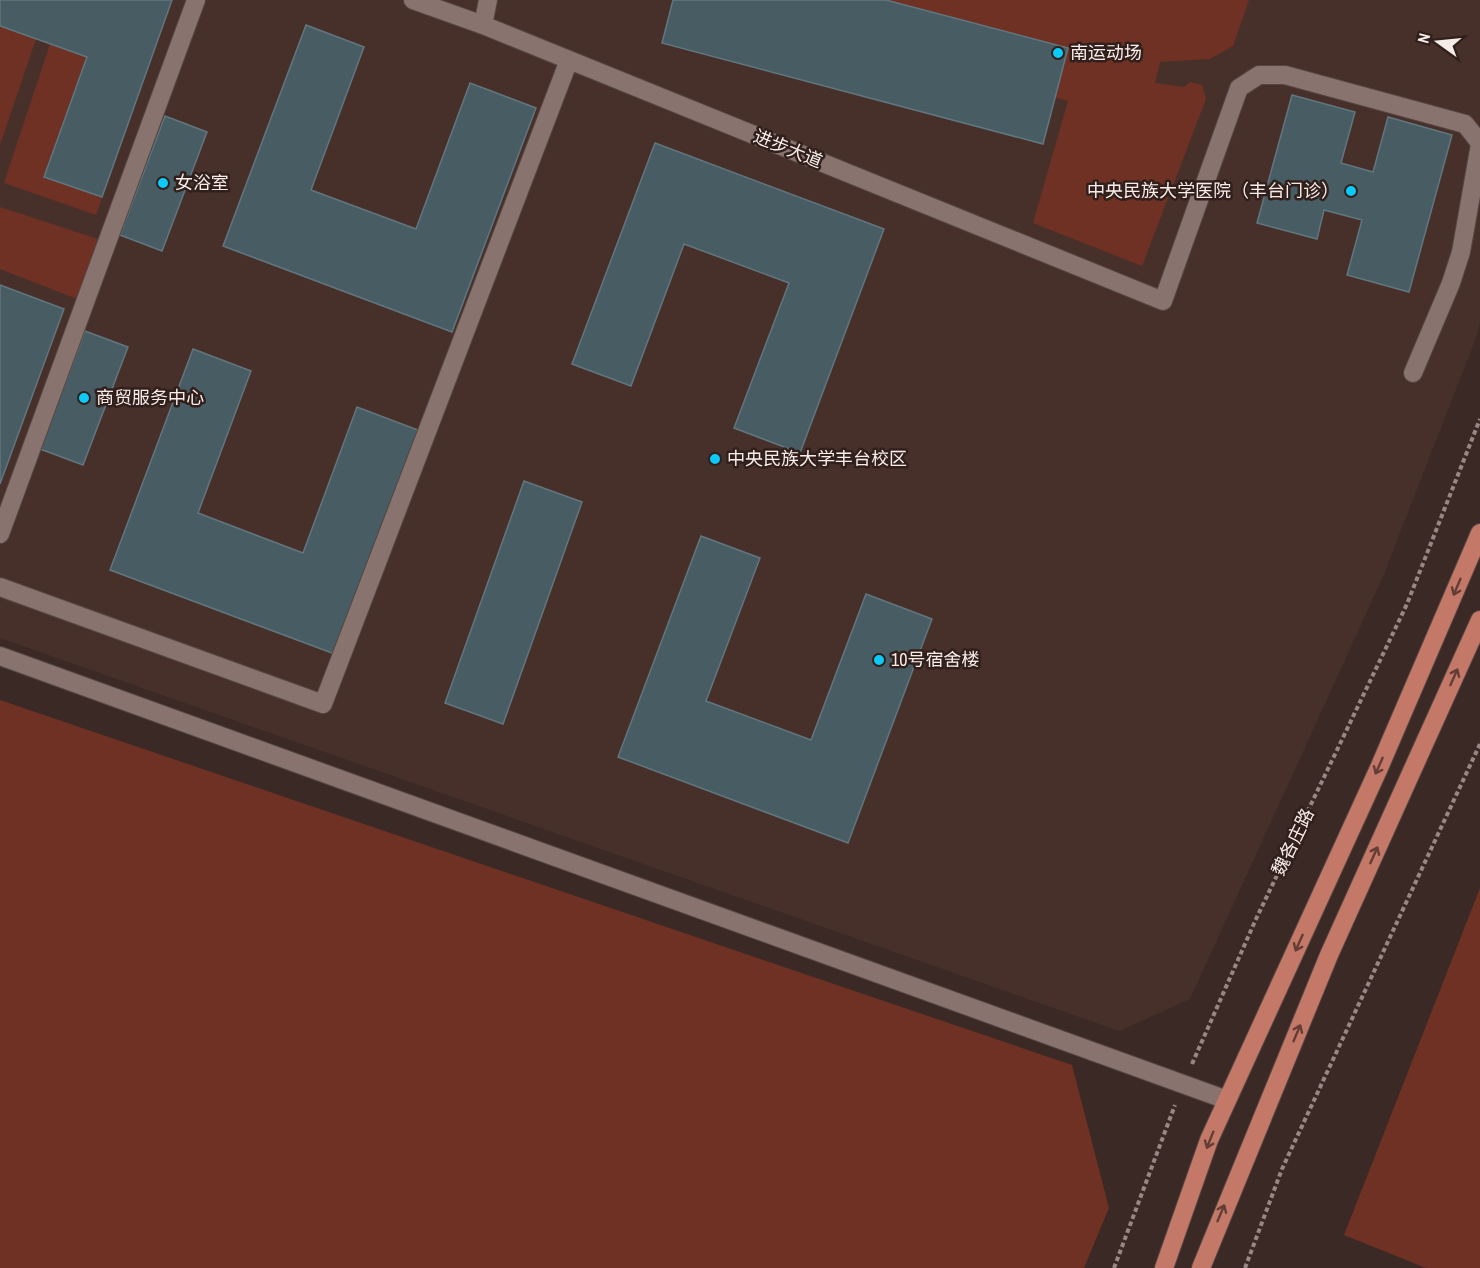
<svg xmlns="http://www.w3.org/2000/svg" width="1480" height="1268" font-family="'Archivo Narrow','Noto Sans SC',sans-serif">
  <rect width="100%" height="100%" fill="#3b2925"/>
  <!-- built -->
  <path fill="#48302a" d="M 0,0 L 1480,0 L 1480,323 L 1476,338 L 1382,579 L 1190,999 L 1119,1031 L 0,638 Z"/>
  <!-- green -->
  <path fill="#6e3124" d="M 705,0 L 1249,0 L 1233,46 L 1210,59 L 1160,62 L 1155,83 L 1184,87 L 1190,82 L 1202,85 L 1206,99 L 1142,266 L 1033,223 L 1068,101 Z
    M 0,26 L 36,39 L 0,145 Z
    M 50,44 L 87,57 L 44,177 L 102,197 L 96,215 L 4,183 Z
    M 0,207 L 98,239 L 77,299 L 0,269 Z
    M 0,700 L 1072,1065 L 1109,1208 L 1084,1268 L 0,1268 Z
    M 1480,888 L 1480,1268 L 1426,1268 L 1344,1235 Z"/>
  <!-- building -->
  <path fill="#485c64" stroke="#61767e" stroke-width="1.5" d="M 0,0 L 172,0 L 102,197 L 44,177 L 87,57 L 0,26 Z
    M 673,0 L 886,0 L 1068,48 L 1043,144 L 662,43 Z
    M 306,25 L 364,47 L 311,190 L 416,229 L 470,83 L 536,108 L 452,332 L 223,246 Z
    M 1292,95 L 1355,112 L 1341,163 L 1373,172 L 1388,117 L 1452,135 L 1409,292 L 1347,275 L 1362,220 L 1324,210 L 1317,239 L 1257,223 Z
    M 165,116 L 207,132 L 162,251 L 120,235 Z
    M 655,143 L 884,229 L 800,453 L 734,428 L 789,283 L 684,244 L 631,386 L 572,364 Z
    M 0,285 L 64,309 L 0,484 Z
    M 85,331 L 128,347 L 83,465 L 40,449 Z
    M 193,349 L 251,371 L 198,513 L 303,553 L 357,407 L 423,432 L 340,656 L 110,570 Z
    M 524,481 L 582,502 L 503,724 L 445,703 Z
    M 701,536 L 760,558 L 706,701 L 811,740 L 866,594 L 932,619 L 848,843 L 618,757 Z"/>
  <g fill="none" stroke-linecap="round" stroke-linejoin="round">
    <!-- minor casing -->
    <g stroke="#554643" stroke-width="20">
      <path id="minor" d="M 413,0 L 483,25 L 1163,301 L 1239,88 L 1259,75 L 1285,75 L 1465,124 L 1480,143
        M 483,25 L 488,0
        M 1413,373 L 1451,283 L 1461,252 L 1480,144
        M 0,534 L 196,0
        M 0,587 L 323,704 L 569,60
        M 0,656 L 1227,1100"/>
    </g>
    <!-- major casing -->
    <g stroke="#554643" stroke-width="20">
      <path id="major" d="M 1164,1268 L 1209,1140 L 1379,768 L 1480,533
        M 1201,1268 L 1329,955 L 1480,620"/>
    </g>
    <!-- path -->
    <path stroke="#978885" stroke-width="4" stroke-dasharray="4.5 3" stroke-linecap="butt" d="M 1192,1064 L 1256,919 L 1407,604 L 1480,419
      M 1114,1268 L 1175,1105
      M 1245,1268 L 1282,1169 L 1480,744"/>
    <!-- minor -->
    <use href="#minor" stroke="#88736e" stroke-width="18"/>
    <!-- major -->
    <use href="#major" stroke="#c47867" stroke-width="18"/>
  </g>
  <!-- one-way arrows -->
  <defs><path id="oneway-shaft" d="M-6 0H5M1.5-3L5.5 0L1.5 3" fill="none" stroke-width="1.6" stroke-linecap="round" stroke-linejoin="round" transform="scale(1.5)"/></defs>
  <g stroke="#643e36">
    <use href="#oneway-shaft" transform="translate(1457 587) rotate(113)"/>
    <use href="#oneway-shaft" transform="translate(1454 677) rotate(-66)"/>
    <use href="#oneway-shaft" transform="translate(1379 766) rotate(114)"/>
    <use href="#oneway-shaft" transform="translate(1374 855) rotate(-66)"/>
    <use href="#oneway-shaft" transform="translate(1299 943) rotate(114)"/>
    <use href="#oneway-shaft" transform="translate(1297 1033) rotate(-67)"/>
    <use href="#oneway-shaft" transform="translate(1210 1140) rotate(112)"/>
    <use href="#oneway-shaft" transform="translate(1221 1213) rotate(-67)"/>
  </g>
  <!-- markers -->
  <g fill="#0bcafa" stroke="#301f1b" stroke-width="2">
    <circle cx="1058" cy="53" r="6"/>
    <circle cx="163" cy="183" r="6"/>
    <circle cx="1351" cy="191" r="6"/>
    <circle cx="84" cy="398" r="6"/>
    <circle cx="715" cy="459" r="6"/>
    <circle cx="879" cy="660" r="6"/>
  </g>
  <g text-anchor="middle" stroke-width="5" stroke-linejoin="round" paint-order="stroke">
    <!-- poi labels -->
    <g font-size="18" fill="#f8ece9" stroke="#301f1b" text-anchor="start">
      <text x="1070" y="59">南运动场</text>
      <text x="175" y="189">女浴室</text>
      <text x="1339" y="197" text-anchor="end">中央民族大学医院（丰台门诊）</text>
      <text x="96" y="404">商贸服务中心</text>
      <text x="727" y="465">中央民族大学丰台校区</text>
      <text x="891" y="666">10号宿舍楼</text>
    </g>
    <!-- street labels -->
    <g font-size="18" fill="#f8ece9" stroke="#301f1b">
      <text transform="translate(788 149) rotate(22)" y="6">进步大道</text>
      <text transform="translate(1293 842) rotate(-64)" y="6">魏各庄路</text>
    </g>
  </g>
  <!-- north arrow -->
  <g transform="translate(1438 42) rotate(285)" stroke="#301f1b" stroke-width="4.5" paint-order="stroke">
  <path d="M0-4.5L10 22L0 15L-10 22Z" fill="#f8ece9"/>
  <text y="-9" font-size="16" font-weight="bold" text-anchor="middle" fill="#f8ece9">N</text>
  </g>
</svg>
